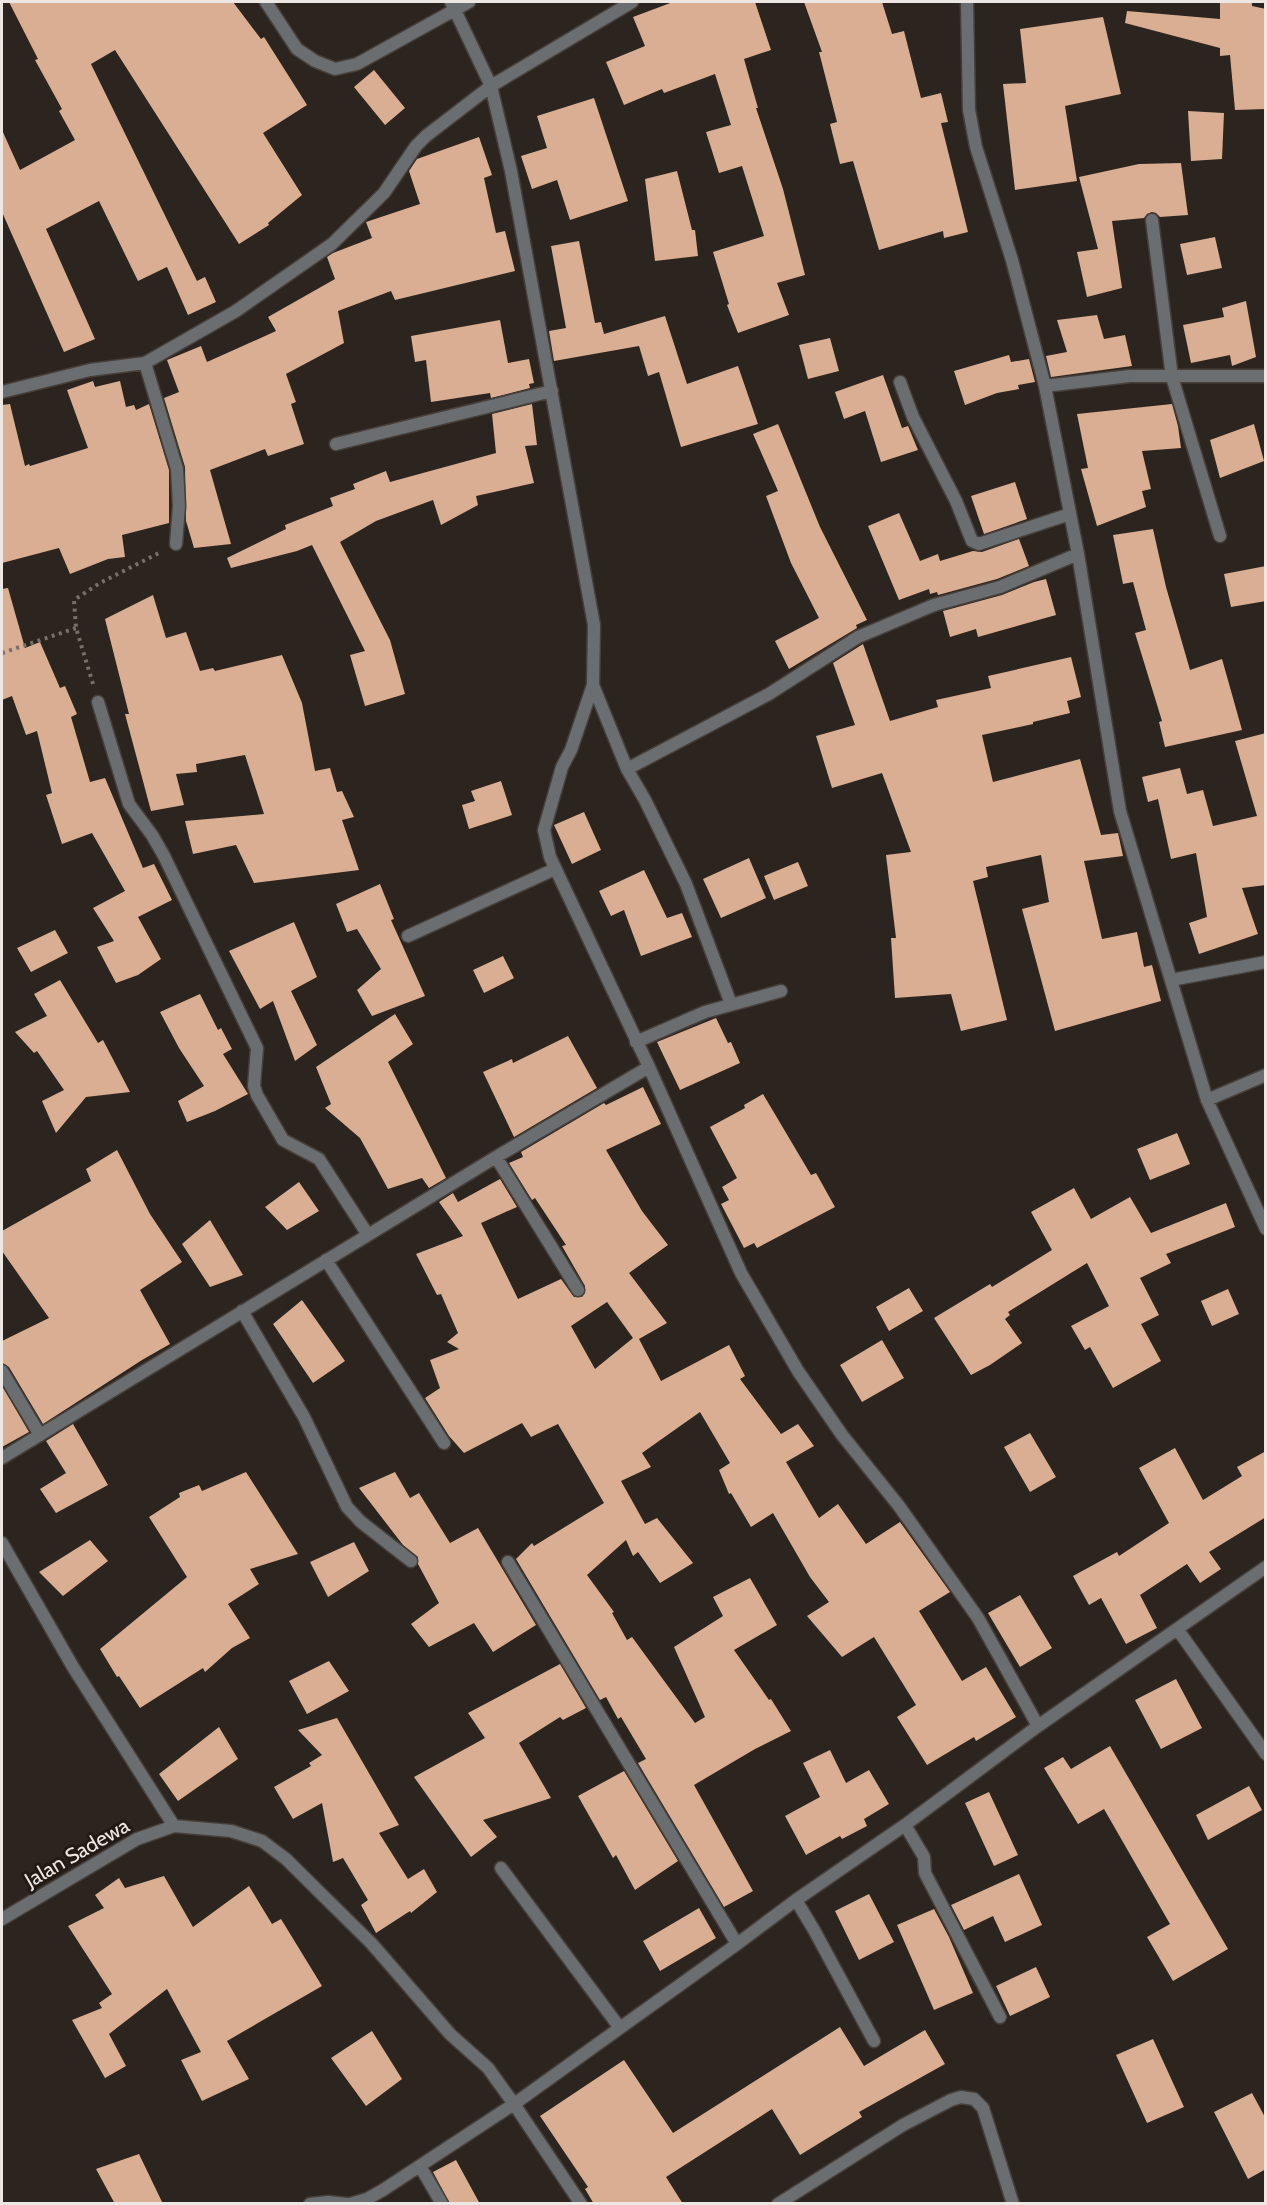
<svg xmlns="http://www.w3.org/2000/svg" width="1267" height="2205" font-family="Cabin,sans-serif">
  <rect width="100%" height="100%" fill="#2c241e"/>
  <!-- building -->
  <path fill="#daae92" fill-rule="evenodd" d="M 9,2 L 233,2 L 261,39 L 264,37 L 307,105 L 263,133 L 302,195 L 268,223 L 269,225 L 239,244 L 115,50 L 91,64 L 197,281 L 205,277 L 216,302 L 188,315 L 167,267 L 138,281 L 99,201 L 46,229 L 95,339 L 64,352 L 2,212 L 2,130 L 20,170 L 75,140 L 59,111 L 62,109 L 35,60 L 38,59 Z
    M 673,2 L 755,2 L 771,50 L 744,59 L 758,108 L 756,108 L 783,189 L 805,275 L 777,283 L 789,315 L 738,333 L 727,305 L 729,304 L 713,252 L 764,236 L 742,166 L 719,173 L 706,132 L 731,125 L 715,74 L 664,93 L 662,89 L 624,105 L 606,62 L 645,46 L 633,17 Z
    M 804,2 L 882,2 L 892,34 L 904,31 L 921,98 L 941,93 L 948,122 L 941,123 L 968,232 L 944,238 L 943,231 L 879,250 L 853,161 L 840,164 L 830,124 L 837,122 L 819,52 L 822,52 Z
    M 1220,2 L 1252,3 L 1252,6 L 1266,9 L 1266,109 L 1235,110 L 1230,55 L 1220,56 L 1220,48 L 1125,23 L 1127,11 L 1220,19 Z
    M 1103,17 L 1121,94 L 1065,106 L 1077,181 L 1015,190 L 1003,84 L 1026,83 L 1020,29 Z
    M 374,70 L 405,108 L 385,125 L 354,87 Z
    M 594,98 L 628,201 L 570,220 L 557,180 L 532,189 L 521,156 L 547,148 L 537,116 Z
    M 1188,111 L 1224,113 L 1222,159 L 1191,161 Z
    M 479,137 L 492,175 L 484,178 L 496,233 L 505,231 L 515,271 L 395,300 L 391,291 L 338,311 L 344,343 L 286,374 L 296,402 L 291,404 L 304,444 L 268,456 L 265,449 L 210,470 L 231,544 L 194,548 L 186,521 L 185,467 L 164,398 L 179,392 L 167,360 L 201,346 L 207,362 L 276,331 L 268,317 L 335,279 L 327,257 L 333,253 L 372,238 L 366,222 L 420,204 L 409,171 L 417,159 Z
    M 1181,163 L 1188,215 L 1160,217 L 1156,213 L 1152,212 L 1147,214 L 1144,218 L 1112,221 L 1122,288 L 1087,297 L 1077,252 L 1098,249 L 1079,177 L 1139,164 Z
    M 677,171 L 692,230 L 695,230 L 698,256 L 655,261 L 645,179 Z
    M 1215,237 L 1222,268 L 1187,275 L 1180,244 Z
    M 579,241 L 595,323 L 601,322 L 604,334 L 665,316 L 687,384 L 738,366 L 758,424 L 681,447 L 659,372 L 648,376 L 639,346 L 554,361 L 549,331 L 566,328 L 551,246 Z
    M 1246,301 L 1256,357 L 1232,366 L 1230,355 L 1191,363 L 1183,325 L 1224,317 L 1222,308 Z
    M 1097,315 L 1104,339 L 1125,335 L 1132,366 L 1051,377 L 1046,356 L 1067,352 L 1057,320 Z
    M 500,320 L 508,363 L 529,359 L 534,383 L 529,384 L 530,388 L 491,398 L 490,393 L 431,402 L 426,360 L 415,362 L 411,336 Z
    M 830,338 L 839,371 L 808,379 L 799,345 Z
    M 1009,355 L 1011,362 L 1029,359 L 1035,382 L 1018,385 L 1019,389 L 997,393 L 965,405 L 954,371 Z
    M 883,375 L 902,428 L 908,426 L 918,450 L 881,462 L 865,411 L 844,419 L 835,392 Z
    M 93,381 L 95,387 L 120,381 L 126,407 L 134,405 L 136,410 L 149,404 L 169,470 L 169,523 L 122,535 L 125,557 L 108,559 L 70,574 L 59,548 L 2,563 L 2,405 L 10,404 L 25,466 L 29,464 L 30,466 L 88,448 L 67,390 Z
    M 532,404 L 537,445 L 525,446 L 534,483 L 476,496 L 478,505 L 441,525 L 433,500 L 376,521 L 340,542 L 390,640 L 405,694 L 365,706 L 350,655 L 365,651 L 312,545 L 297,551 L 231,568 L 227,558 L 286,529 L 285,525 L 333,506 L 330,498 L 355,489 L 353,484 L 386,471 L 390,482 L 496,453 L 492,414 Z
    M 1172,404 L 1178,426 L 1181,448 L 1142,451 L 1151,489 L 1142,491 L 1146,507 L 1097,526 L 1081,469 L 1088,468 L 1077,414 Z
    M 778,424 L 820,527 L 867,620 L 856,625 L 857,628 L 789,669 L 775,641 L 819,618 L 791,563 L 766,496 L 778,491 L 753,434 Z
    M 1254,424 L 1264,461 L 1220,478 L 1210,440 Z
    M 1015,482 L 1027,519 L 984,534 L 971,496 Z
    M 899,513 L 920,561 L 938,554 L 940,561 L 973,551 L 982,552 L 1019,539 L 1029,566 L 997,579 L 938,595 L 937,592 L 930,594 L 929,589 L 899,600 L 868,526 Z
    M 1153,529 L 1166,587 L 1190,670 L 1222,659 L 1242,730 L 1165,747 L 1159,722 L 1162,721 L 1135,633 L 1146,630 L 1133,582 L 1123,584 L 1113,535 Z
    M 1266,566 L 1266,601 L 1231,607 L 1224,574 Z
    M 1046,579 L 1056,615 L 978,637 L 976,629 L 950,637 L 943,611 L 1002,595 L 1034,582 Z
    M 8,588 L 25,648 L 40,642 L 60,688 L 65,686 L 77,714 L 71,717 L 90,782 L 105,778 L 143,868 L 154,864 L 172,900 L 138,917 L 161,959 L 138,975 L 116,983 L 97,947 L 114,941 L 93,908 L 125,891 L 92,833 L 62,844 L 46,795 L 52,793 L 37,731 L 26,735 L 12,696 L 2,700 L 2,589 Z
    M 153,595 L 166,638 L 186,632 L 200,671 L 213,668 L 215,671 L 282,655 L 302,703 L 315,771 L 330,768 L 337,792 L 342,791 L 354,817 L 342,820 L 359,870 L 254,883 L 236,845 L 193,854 L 185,821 L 264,814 L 245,755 L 196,764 L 197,772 L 176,774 L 184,805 L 151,811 L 125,714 L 129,714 L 105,619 Z
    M 863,644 L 890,721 L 938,707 L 936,700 L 991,688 L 988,676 L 1071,657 L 1081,697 L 1067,701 L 1070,713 L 1033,722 L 1033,724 L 982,735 L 993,782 L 1080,759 L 1101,835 L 1118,833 L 1123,856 L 1084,861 L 1102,939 L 1137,932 L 1144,967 L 1152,965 L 1161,1001 L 1055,1031 L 1022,909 L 1049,902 L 1041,855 L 986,867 L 988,877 L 973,881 L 1007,1020 L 961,1031 L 951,994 L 895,998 L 891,938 L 896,938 L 886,855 L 911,852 L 882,773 L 832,788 L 816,736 L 855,725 L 833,663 Z
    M 1266,733 L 1266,885 L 1242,888 L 1258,934 L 1199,954 L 1189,923 L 1207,917 L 1196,853 L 1171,859 L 1158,799 L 1148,802 L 1142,777 L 1180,768 L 1187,794 L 1203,790 L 1213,826 L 1257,816 L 1235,741 Z
    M 501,781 L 512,815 L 469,829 L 462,805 L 475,801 L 471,791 Z
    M 584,812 L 601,850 L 572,864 L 554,825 Z
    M 749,858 L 766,898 L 721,918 L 703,879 Z
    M 798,862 L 808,886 L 774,900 L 764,876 Z
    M 644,870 L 667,918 L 682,913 L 692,937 L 641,956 L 624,910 L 611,916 L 599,891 Z
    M 380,884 L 394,919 L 391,920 L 425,996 L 372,1016 L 357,990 L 381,969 L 357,929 L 347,932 L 336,904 Z
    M 294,922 L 317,977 L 291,991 L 317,1045 L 295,1061 L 273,1001 L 260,1009 L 229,951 Z
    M 55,930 L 68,953 L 31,972 L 17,948 Z
    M 503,956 L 514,978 L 484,993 L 473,970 Z
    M 60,980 L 98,1043 L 103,1040 L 130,1092 L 86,1097 L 56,1133 L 42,1101 L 64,1090 L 37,1051 L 34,1053 L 15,1032 L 47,1016 L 34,994 Z
    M 200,994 L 218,1030 L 221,1028 L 232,1049 L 223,1054 L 248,1094 L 215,1111 L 187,1122 L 178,1101 L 204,1086 L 179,1048 L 160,1012 Z
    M 395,1014 L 413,1044 L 388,1062 L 446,1178 L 429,1188 L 422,1178 L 388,1189 L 360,1138 L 325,1108 L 331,1104 L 316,1067 Z
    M 716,1018 L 728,1043 L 731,1042 L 740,1063 L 680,1090 L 657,1042 Z
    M 568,1036 L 597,1088 L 514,1137 L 483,1072 L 512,1059 L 513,1063 Z
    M 643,1087 L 661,1124 L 606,1150 L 642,1211 L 668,1245 L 629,1273 L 667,1323 L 639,1339 L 661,1381 L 729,1345 L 745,1376 L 740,1379 L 781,1434 L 798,1424 L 814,1446 L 786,1462 L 819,1518 L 838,1504 L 866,1544 L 900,1522 L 950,1592 L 919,1611 L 962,1681 L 986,1667 L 1016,1717 L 976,1741 L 974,1737 L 927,1765 L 897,1717 L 916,1705 L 874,1637 L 842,1657 L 807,1616 L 829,1602 L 810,1577 L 773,1513 L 751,1527 L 731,1493 L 729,1494 L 719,1470 L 730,1463 L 700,1412 L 642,1453 L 651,1467 L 621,1481 L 645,1524 L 657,1518 L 693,1563 L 660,1583 L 638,1552 L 633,1556 L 626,1540 L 587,1575 L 614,1612 L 612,1613 L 627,1640 L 632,1637 L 695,1723 L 705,1717 L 674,1647 L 723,1616 L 713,1597 L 750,1578 L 777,1625 L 734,1650 L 769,1700 L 771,1699 L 791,1731 L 755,1749 L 694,1785 L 753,1891 L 724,1907 L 638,1763 L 646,1759 L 621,1717 L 618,1719 L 606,1697 L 600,1700 L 516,1559 L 532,1543 L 534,1546 L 604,1503 L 558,1424 L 531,1437 L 522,1423 L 464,1453 L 449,1436 L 425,1398 L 440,1388 L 430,1360 L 459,1349 L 447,1342 L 458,1333 L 441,1294 L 437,1295 L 416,1254 L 463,1236 L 439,1202 L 453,1193 L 458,1202 L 500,1179 L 517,1207 L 481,1223 L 518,1299 L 561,1279 L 574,1297 L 582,1297 L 585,1293 L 585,1286 L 562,1246 L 566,1245 L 535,1198 L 532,1200 L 509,1163 L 523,1157 L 521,1152 L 604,1103 L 606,1105 ZM 607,1302 L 633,1338 L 595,1369 L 571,1326 Z
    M 763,1094 L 811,1175 L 816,1173 L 835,1207 L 757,1248 L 754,1243 L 744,1248 L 721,1204 L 729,1200 L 722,1187 L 737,1178 L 710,1127 L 745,1108 L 744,1105 Z
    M 1177,1133 L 1190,1164 L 1150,1180 L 1137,1149 Z
    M 117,1150 L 150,1214 L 182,1262 L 140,1290 L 170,1344 L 142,1360 L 43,1424 L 9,1367 L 2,1363 L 2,1341 L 49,1318 L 2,1251 L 2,1231 L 91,1181 L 86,1169 Z
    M 299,1182 L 319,1211 L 287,1230 L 265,1207 Z
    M 1074,1188 L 1091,1219 L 1130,1197 L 1151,1233 L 1226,1203 L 1235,1227 L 1166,1254 L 1171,1263 L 1140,1278 L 1159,1315 L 1141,1324 L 1161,1361 L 1113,1388 L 1090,1347 L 1085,1350 L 1071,1326 L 1109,1306 L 1087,1263 L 1008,1312 L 1010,1315 L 1005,1319 L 1022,1343 L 990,1365 L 971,1375 L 934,1318 L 990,1284 L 992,1287 L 1052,1250 L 1031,1212 Z
    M 210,1220 L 243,1275 L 210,1287 L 182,1244 Z
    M 909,1288 L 923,1311 L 889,1331 L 876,1307 Z
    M 1228,1289 L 1239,1314 L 1212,1326 L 1201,1301 Z
    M 302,1300 L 345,1361 L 313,1383 L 273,1324 Z
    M 882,1340 L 904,1378 L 862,1402 L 840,1365 Z
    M 2,1386 L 29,1432 L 2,1447 Z
    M 73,1424 L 108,1485 L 56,1513 L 40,1489 L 66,1473 L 46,1441 Z
    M 1030,1433 L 1056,1477 L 1030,1492 L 1004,1447 Z
    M 1175,1448 L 1203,1500 L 1242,1476 L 1237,1467 L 1266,1451 L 1266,1517 L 1209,1552 L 1221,1569 L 1200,1583 L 1187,1564 L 1140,1595 L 1157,1628 L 1126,1644 L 1101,1598 L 1089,1605 L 1073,1576 L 1117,1552 L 1119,1556 L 1169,1523 L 1139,1468 Z
    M 246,1472 L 298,1554 L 250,1569 L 259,1584 L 228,1604 L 250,1638 L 232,1648 L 205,1672 L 203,1668 L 140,1708 L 119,1676 L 117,1677 L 100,1649 L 187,1577 L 149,1517 L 180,1497 L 179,1493 L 199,1485 L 202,1491 Z
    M 395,1472 L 410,1498 L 419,1493 L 450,1543 L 478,1528 L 536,1625 L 493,1652 L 474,1623 L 429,1647 L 411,1624 L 439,1603 L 418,1564 L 418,1557 L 403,1545 L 359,1488 Z
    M 90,1540 L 108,1561 L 63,1596 L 39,1572 Z
    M 354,1542 L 369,1571 L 328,1597 L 310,1562 Z
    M 1020,1595 L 1052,1648 L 1020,1667 L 988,1613 Z
    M 329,1661 L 349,1691 L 307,1714 L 289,1681 Z
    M 560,1664 L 586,1708 L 563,1720 L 560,1717 L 519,1743 L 551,1798 L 483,1820 L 497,1837 L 471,1857 L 414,1777 L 485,1738 L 468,1713 Z
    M 1176,1679 L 1202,1728 L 1161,1749 L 1135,1700 Z
    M 337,1718 L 399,1825 L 379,1833 L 408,1879 L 424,1869 L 437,1892 L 411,1913 L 410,1911 L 376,1933 L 361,1905 L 368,1900 L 343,1858 L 333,1862 L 322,1803 L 293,1819 L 274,1787 L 311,1766 L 309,1763 L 322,1755 L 298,1730 Z
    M 219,1727 L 238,1759 L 178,1801 L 159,1774 Z
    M 1110,1746 L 1228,1949 L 1173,1981 L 1147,1937 L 1170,1924 L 1104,1809 L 1078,1824 L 1044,1768 L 1063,1757 L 1071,1769 Z
    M 830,1750 L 846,1783 L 869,1770 L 889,1804 L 864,1819 L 867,1826 L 842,1839 L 840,1836 L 806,1855 L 785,1816 L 820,1797 L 803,1763 Z
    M 624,1771 L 678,1861 L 635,1890 L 616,1855 L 613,1858 L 578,1796 Z
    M 1249,1786 L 1262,1810 L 1208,1840 L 1196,1815 Z
    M 989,1792 L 1018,1855 L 994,1866 L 965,1803 Z
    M 1019,1874 L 1042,1925 L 1005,1942 L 993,1916 L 964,1930 L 951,1905 Z
    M 164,1876 L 193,1927 L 249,1886 L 272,1924 L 281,1919 L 322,1986 L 227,2041 L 249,2079 L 202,2101 L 181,2060 L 201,2052 L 167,1989 L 109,2034 L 126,2066 L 105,2078 L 72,2020 L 102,2008 L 99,2003 L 112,1994 L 68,1926 L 104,1908 L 95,1895 L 119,1878 L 125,1888 Z
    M 869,1894 L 894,1942 L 859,1960 L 835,1911 Z
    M 699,1908 L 716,1938 L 660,1971 L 643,1941 Z
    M 934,1909 L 949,1937 L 973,1993 L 934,2010 L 897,1925 Z
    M 1036,1967 L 1050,1997 L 1010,2016 L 996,1986 Z
    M 840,2027 L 864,2066 L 925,2030 L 945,2064 L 859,2112 L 862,2117 L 800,2155 L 772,2109 L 666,2177 L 683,2204 L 594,2204 L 585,2189 L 588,2187 L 540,2116 L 624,2060 L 673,2133 Z
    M 372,2031 L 402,2079 L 366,2106 L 331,2058 Z
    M 1153,2039 L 1184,2107 L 1147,2123 L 1116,2055 Z
    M 1252,2093 L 1266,2119 L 1266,2169 L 1248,2179 L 1214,2112 Z
    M 139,2154 L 163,2204 L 115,2204 L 96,2169 Z
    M 456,2160 L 480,2204 L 450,2204 L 433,2172 Z"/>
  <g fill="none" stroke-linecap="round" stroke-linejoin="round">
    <!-- street casing -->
    <g stroke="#473f3a" stroke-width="15">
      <path id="street" d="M 266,2 L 297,49 L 315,61 L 335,69 L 357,64 L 469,2
        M 451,2 L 491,86 L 511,171 L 594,625 L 593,685 L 571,750 L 562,767 L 544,830 L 550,857 L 649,1067 L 741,1273 L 798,1371 L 842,1435 L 899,1506 L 978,1618 L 1038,1726
        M 967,2 L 969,110 L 976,147 L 1012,260 L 1045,386 L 1078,554 L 1120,811 L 1207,1100 L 1266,1229
        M 1152,220 L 1172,377 L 1220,536
        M 145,363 L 177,469 L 179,506 L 176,544
        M 900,382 L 913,417 L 956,501 L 972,541 L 979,544 L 1070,514
        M 1045,386 L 1130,376 L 1266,376
        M 2,392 L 90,370 L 145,363 L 236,311 L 332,244 L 384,193 L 416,146 L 426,136 L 491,86 L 632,2
        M 336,444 L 552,391
        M 593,685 L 627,769 L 645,800 L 686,884 L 731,1004
        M 98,702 L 129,804 L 152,835 L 164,856 L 257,1048 L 254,1086 L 257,1095 L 283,1140 L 319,1159 L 368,1235
        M 627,769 L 769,694 L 858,637 L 934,605 L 1000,587 L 1078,554
        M 408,936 L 555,869
        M 1171,980 L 1266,962
        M 636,1042 L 705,1012 L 781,991
        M 1207,1100 L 1266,1075
        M 496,1157 L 578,1290
        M 326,1260 L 444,1443
        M 242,1311 L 304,1417 L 347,1507 L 361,1522 L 411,1561
        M 2,1371 L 40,1435
        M 2,1458 L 496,1157 L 649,1067
        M 2,1543 L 73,1667 L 174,1826
        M 508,1562 L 737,1944
        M 1178,1630 L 1266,1754
        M 905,1825 L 924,1857 L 925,1873 L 1000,2017
        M 501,1868 L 620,2028
        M 796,1900 L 814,1930 L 874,2041
        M 2,1919 L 137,1839 L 174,1826 L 231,1831 L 262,1841 L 286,1859 L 372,1944 L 450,2034 L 488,2068 L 514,2104 L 737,1944 L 796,1900 L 905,1825 L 1038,1726 L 1266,1567
        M 420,2166 L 442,2204
        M 310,2204 L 328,2202 L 347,2204
        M 350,2204 L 367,2199 L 383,2190 L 514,2104 L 581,2204
        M 778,2204 L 903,2125 L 951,2100 L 961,2097 L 974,2099 L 983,2108 L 1013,2204"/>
    </g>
    <!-- path -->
    <path stroke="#766f6a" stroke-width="4" stroke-dasharray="3 4.5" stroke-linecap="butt" d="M 2,653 L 76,628
      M 93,684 L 76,628 L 74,600 L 100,583 L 159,553"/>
    <!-- street -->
    <use href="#street" stroke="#6a6e71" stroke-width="12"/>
  </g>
  <g text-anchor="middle" stroke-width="6" stroke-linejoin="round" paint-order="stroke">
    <!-- street labels -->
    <g font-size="21" fill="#ede7e4" stroke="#221a15">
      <text transform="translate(77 1853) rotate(-30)" y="7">Jalan Sadewa</text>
    </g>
  </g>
  <!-- border -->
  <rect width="1267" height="2205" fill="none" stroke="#ede7e4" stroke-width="6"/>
</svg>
